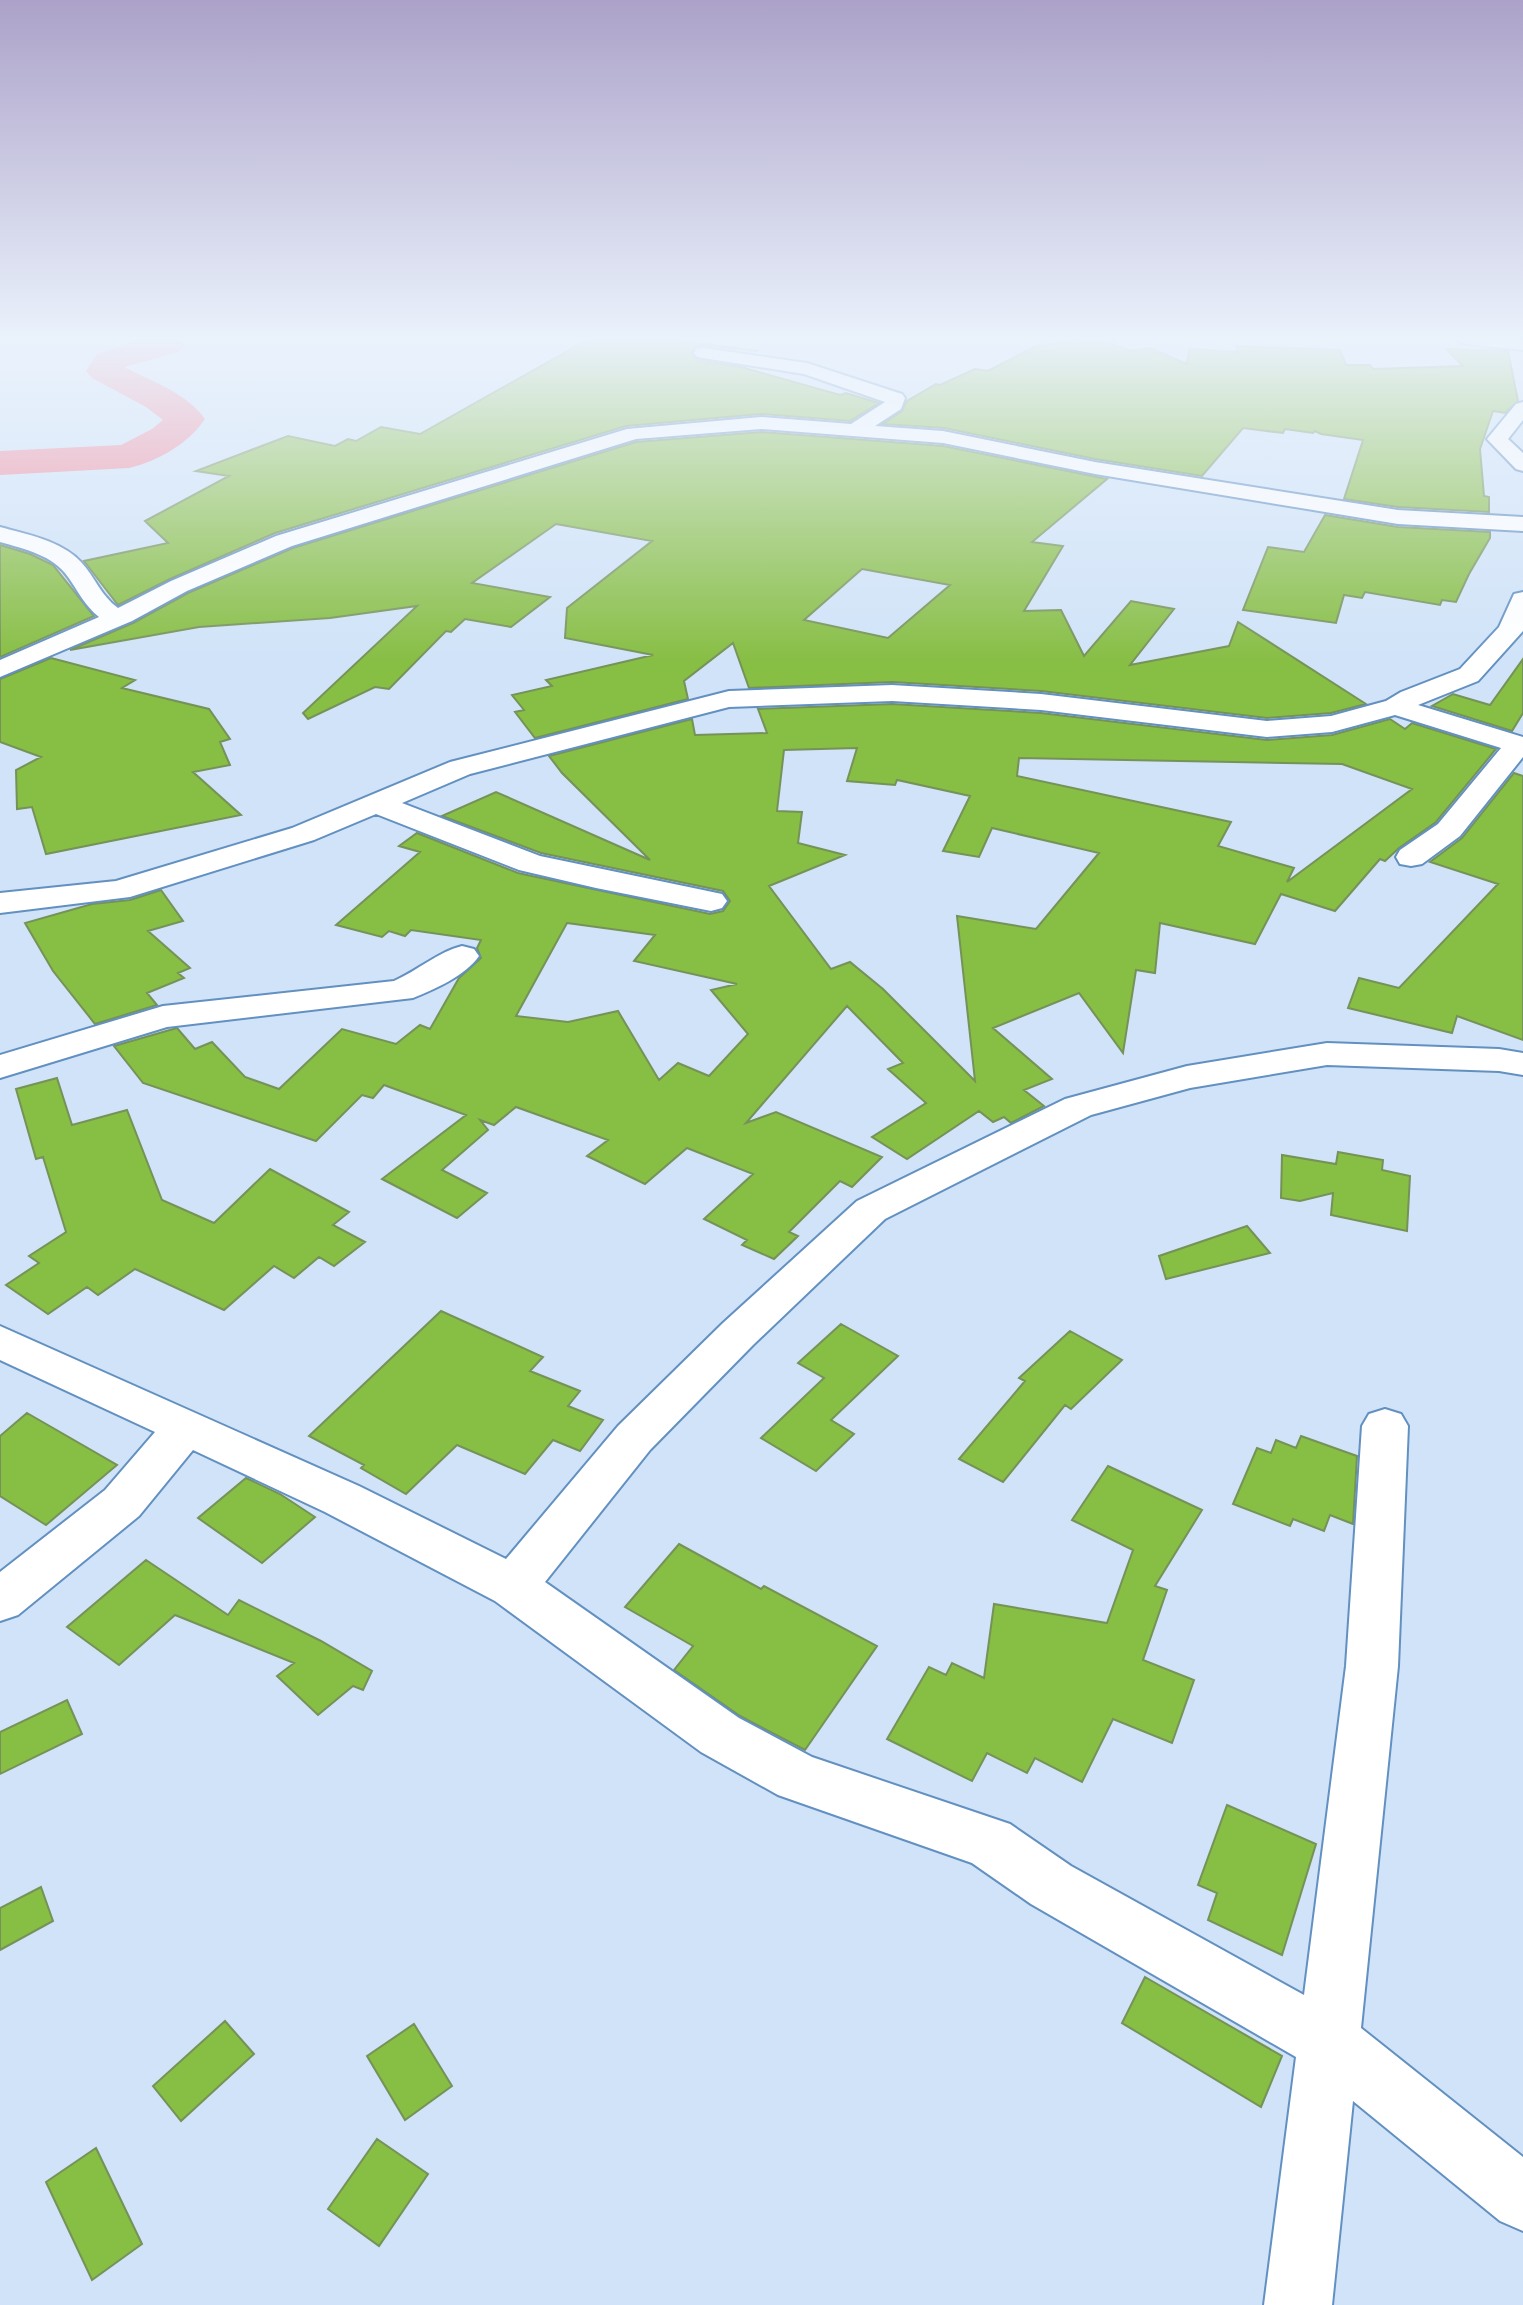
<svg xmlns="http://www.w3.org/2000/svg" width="1523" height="2305" font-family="'Asap Condensed',sans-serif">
  <rect width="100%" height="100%" fill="#d0e3f8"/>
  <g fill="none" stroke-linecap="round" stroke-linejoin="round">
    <!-- river -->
    <path fill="#f3889a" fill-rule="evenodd" d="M 134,339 L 180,339 L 184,345 L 179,352 L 124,367 C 151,381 187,393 205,419 C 188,444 158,461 129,468 L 0,475 L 0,451 L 121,445 L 152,429 L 163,420 L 146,407 L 92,378 L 86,371 L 97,354 L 136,341 Z"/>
  </g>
  <!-- building -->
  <path fill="#87be44" stroke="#759258" stroke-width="2" fill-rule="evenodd" d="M 589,339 L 666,339 L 758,351 L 703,345 L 695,347 L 691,353 L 697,360 L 741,367 L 840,395 L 846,393 L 879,403 L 850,421 L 761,414 L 626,426 L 275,533 L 170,579 L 118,605 L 84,561 L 168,543 L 145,521 L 229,476 L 196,471 L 288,436 L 335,446 L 348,439 L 356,441 L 381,427 L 420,434 Z
    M 1075,339 L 1092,342 L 1102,340 L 1130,351 L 1150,348 L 1187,364 L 1189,349 L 1238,352 L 1236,346 L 1340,350 L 1346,365 L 1370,365 L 1373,369 L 1463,366 L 1446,349 L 1508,351 L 1518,401 L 1505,413 L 1493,411 L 1480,449 L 1484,496 L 1489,497 L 1489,512 L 1398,507 L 1344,499 L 1363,440 L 1321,434 L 1315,431 L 1313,433 L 1285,429 L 1283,433 L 1243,428 L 1202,476 L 1095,459 L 944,428 L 883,424 L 902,411 L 907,401 L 936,384 L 940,385 L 975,369 L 988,371 L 1034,347 Z
    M 761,432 L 943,446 L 1107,479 L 1032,542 L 1063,546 L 1024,611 L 1061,610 L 1084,656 L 1131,601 L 1174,609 L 1130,665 L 1229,646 L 1238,622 L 1366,704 L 1331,713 L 1267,718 L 1041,691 L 892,682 L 749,688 L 733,643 L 684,681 L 688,699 L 535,738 L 515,712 L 524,710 L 512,695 L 552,686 L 546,680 L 653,655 L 565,638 L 567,608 L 652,541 L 556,524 L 472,583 L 550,597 L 511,627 L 465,619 L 451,632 L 446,631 L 389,689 L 375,687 L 308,719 L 303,713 L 417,606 L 330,618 L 199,627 L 70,650 L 133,623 L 188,593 L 293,548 L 636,442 ZM 862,569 L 950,585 L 888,638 L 804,620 Z
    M 1325,515 L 1398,527 L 1490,532 L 1490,538 L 1469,574 L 1456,602 L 1442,600 L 1440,605 L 1365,592 L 1362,598 L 1344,595 L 1336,623 L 1243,610 L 1268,547 L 1304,552 Z
    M 0,545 L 30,554 L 53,565 L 94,616 L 0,657 Z
    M 51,658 L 135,680 L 122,688 L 209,709 L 230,739 L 220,742 L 230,765 L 193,772 L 241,815 L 46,854 L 32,807 L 17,809 L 16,770 L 41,757 L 0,742 L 0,679 Z
    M 1523,659 L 1523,713 L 1512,731 L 1432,706 L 1453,694 L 1490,705 Z
    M 892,704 L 1041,713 L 1267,740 L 1332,735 L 1390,719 L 1405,729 L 1412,723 L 1496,749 L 1436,822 L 1399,848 L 1385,861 L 1380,859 L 1335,911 L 1281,894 L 1255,944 L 1160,923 L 1155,973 L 1136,970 L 1123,1053 L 1079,993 L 993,1028 L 1052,1079 L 1024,1090 L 1044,1106 L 1011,1123 L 1004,1117 L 993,1122 L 979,1111 L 907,1159 L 872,1137 L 926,1103 L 888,1069 L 903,1063 L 847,1006 L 746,1123 L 776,1112 L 882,1157 L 852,1187 L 840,1181 L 789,1232 L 798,1236 L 774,1259 L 742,1245 L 747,1240 L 704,1219 L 753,1174 L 687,1148 L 645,1184 L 587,1156 L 608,1140 L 516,1107 L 494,1125 L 480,1120 L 488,1130 L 442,1170 L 487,1193 L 457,1218 L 382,1179 L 466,1115 L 384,1085 L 373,1098 L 362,1095 L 316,1141 L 143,1083 L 114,1046 L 177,1028 L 195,1049 L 212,1042 L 245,1077 L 279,1089 L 342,1029 L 396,1044 L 420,1025 L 430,1029 L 459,978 L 481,958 L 477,948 L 481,940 L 411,930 L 405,936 L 389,931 L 382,937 L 336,925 L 420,852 L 399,846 L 417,833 L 518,873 L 710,914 L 723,911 L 730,901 L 723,891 L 541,853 L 442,816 L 496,792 L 650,860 L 562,773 L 549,756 L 692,719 L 695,735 L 767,733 L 758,709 ZM 857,748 L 847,781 L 895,785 L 897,780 L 970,796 L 943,851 L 979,857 L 992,828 L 1099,853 L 1036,929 L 957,916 L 975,1081 L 883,989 L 850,962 L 831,969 L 769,886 L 845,855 L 798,843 L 802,812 L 777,811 L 784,750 ZM 1019,758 L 1342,764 L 1412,789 L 1287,882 L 1294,868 L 1218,846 L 1231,822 L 1017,776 ZM 567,923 L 655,935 L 634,961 L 737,984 L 711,990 L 748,1034 L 709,1076 L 678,1063 L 659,1080 L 618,1011 L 568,1022 L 516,1016 Z
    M 1514,773 L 1523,776 L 1523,1040 L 1457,1016 L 1452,1033 L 1348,1008 L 1359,978 L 1399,988 L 1498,884 L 1430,862 L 1462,838 Z
    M 161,890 L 183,921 L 148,931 L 190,968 L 178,973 L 184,978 L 147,993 L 157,1005 L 95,1024 L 53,971 L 25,923 L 92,904 L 130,900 Z
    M 57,1078 L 72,1125 L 127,1110 L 162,1200 L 214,1223 L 270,1169 L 349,1212 L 333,1225 L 365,1242 L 334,1266 L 319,1257 L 294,1278 L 274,1266 L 224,1310 L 135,1269 L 98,1295 L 87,1287 L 48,1314 L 6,1285 L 39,1263 L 29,1256 L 66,1232 L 43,1157 L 36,1159 L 16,1089 Z
    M 1338,1152 L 1383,1160 L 1382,1170 L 1410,1176 L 1407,1231 L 1331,1215 L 1333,1193 L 1300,1201 L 1281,1198 L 1282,1155 L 1336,1164 Z
    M 1247,1226 L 1270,1253 L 1166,1279 L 1159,1256 Z
    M 441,1311 L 543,1357 L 530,1371 L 580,1391 L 568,1406 L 603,1420 L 580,1451 L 553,1440 L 525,1474 L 457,1445 L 406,1494 L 361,1468 L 364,1465 L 309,1436 Z
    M 841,1324 L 898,1356 L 831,1420 L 854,1434 L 816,1471 L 761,1438 L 824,1378 L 798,1363 Z
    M 1070,1331 L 1122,1360 L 1071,1409 L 1065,1405 L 1003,1482 L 959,1459 L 1025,1381 L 1019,1378 Z
    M 27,1413 L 117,1465 L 46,1525 L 0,1496 L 0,1436 Z
    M 1301,1436 L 1357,1456 L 1353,1524 L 1330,1515 L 1324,1531 L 1293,1519 L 1290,1526 L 1233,1504 L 1257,1448 L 1271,1453 L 1276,1440 L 1296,1448 Z
    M 1108,1466 L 1202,1510 L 1155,1586 L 1167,1590 L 1143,1660 L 1194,1680 L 1172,1743 L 1113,1719 L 1082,1782 L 1035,1758 L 1027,1773 L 987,1753 L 972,1781 L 887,1739 L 929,1667 L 946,1675 L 952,1663 L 984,1678 L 994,1604 L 1107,1623 L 1133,1550 L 1072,1520 Z
    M 246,1478 L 280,1494 L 315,1517 L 262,1563 L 198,1518 Z
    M 679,1544 L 761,1589 L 764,1586 L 877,1646 L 805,1750 L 740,1716 L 674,1670 L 693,1646 L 625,1607 Z
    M 146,1560 L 228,1615 L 239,1600 L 321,1641 L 372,1671 L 363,1690 L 353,1686 L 318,1715 L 277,1676 L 294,1663 L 175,1615 L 119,1665 L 67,1627 Z
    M 67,1700 L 82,1734 L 0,1774 L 0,1732 Z
    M 1227,1805 L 1316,1844 L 1282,1955 L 1208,1920 L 1217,1893 L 1198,1885 Z
    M 41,1887 L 53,1921 L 0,1950 L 0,1908 Z
    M 1145,1977 L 1282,2056 L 1261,2107 L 1122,2023 Z
    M 225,2021 L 254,2054 L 181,2121 L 153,2086 Z
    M 414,2024 L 452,2086 L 405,2120 L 367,2056 Z
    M 377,2139 L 428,2174 L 379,2246 L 328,2209 Z
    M 96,2148 L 142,2244 L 92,2280 L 46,2182 Z"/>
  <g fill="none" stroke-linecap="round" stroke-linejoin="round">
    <!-- minor casing -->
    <g stroke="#6290c1" stroke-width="4">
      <path id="minor" d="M 1456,339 L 1523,340 L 1523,350 L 1465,344 Z
        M 703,348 L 807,363 L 902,394 L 905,398 L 901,409 L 875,426 L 943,431 L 1095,462 L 1398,510 L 1523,517 L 1523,531 L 1398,524 L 1095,474 L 943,443 L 761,429 L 636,439 L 292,546 L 187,591 L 132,621 L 0,677 L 0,660 L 99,617 C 85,606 78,591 68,577 C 53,555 24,549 0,542 L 0,527 C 26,534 62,541 81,562 C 95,577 101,596 118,608 L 171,581 L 276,536 L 627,429 L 761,417 L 851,424 L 885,402 L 804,374 L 697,357 L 694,353 L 697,349 Z
        M 1523,402 L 1523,420 L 1508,439 L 1523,453 L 1523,471 L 1516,469 L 1487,439 L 1516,404 Z
        M 1523,592 L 1523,631 L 1478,681 L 1418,705 L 1523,737 L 1523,757 L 1460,836 L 1422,864 L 1411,866 L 1400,864 L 1396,857 L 1400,850 L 1438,824 L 1501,748 L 1395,715 L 1332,732 L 1267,737 L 1041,710 L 892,701 L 729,707 L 470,774 L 402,803 L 540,856 L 722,894 L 727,901 L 722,908 L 711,911 L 596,888 L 519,870 L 376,814 L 314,840 L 130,897 L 0,913 L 0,893 L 116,881 L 292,828 L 450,762 L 729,691 L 892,685 L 1041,694 L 1267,721 L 1331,716 L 1386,701 L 1401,692 L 1460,669 L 1499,627 L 1514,594 Z
        M 462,946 L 474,949 L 479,956 C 465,976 435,989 413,998 L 167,1027 L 0,1078 L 0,1055 L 163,1006 L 394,981 C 417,971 438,952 462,946 Z
        M 1327,1043 L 1499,1049 L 1523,1053 L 1523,1075 L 1499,1071 L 1327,1065 L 1190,1088 L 1091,1115 L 885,1219 L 753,1345 L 650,1450 L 545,1582 L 739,1718 L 812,1757 L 1010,1824 L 1071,1866 L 1304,1995 L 1346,1666 L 1362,1426 L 1369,1414 L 1385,1409 L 1401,1414 L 1408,1426 L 1398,1666 L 1361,2028 L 1523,2157 L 1523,2231 L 1500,2221 L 1353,2101 L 1332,2305 L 1264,2305 L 1296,2057 L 1031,1904 L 972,1863 L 778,1795 L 701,1752 L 495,1601 L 325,1512 L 193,1450 L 139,1516 L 18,1615 L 0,1621 L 0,1572 L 105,1490 L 155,1432 L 0,1360 L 0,1326 L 359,1486 L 506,1559 L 618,1426 L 723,1323 L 857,1201 L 1065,1099 L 1187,1066 Z"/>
    </g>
    <!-- minor -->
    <use href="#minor" fill="#fff" fill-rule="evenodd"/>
  </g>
  <!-- sky -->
  <linearGradient id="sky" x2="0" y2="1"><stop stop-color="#aca2c9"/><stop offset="0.51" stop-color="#eaf2fc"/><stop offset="1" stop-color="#eaf2fc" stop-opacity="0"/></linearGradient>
  <rect width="1523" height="662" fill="url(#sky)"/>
</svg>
